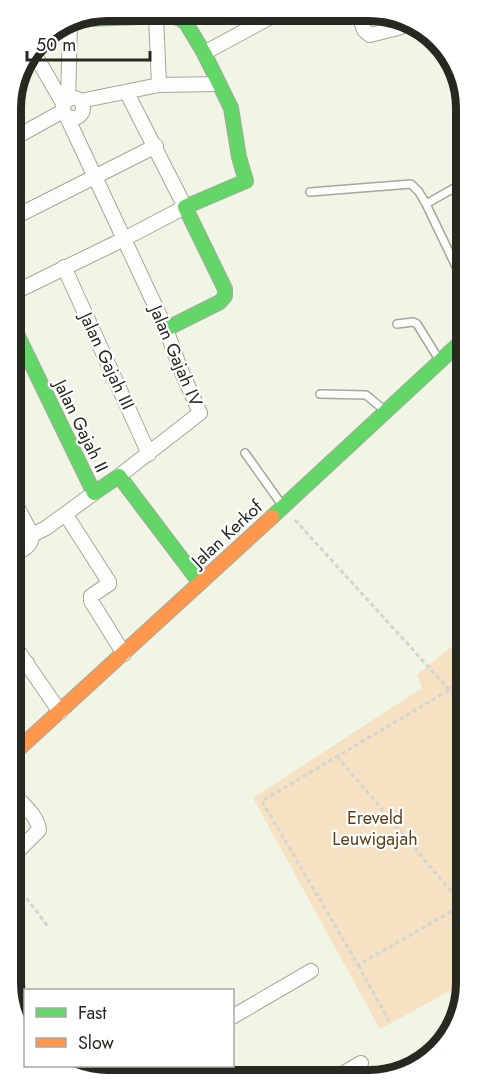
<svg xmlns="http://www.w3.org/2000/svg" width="477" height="1091" font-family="Jost,sans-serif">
  <rect width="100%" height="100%" fill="#f0f5e5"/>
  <!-- green -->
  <path fill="#f6e2c2" d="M 453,645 L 463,654 L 465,652 L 466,982 L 380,1029 L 253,798 L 422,688 L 417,675 Z"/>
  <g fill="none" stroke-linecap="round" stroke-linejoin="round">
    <!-- lane casing -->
    <g stroke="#a4a89c" stroke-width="10">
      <path id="lane" d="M 310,192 L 411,184 L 419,192 L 426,204 L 464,283
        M 426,204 L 463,183
        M 397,324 L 413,322 L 417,324 L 438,358
        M 320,394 L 366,395 L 383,409
        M 245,453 L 282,505"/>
    </g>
    <!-- street casing -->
    <g stroke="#a4a89c" stroke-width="16">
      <path id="street" d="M 358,12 L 364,30 L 370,35 L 394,29 L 388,12
        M 156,16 L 159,85
        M 394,29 L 410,24
        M 34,53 L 64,105
        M 204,53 L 280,12
        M63 108a10 10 0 1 1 20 0a10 10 0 1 1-20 0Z
        M 68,100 L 70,25
        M 80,101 L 159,85 L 219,84
        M 11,140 L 63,111
        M 11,219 L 156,146
        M 64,267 L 149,454
        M 11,294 L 124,239 L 66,115
        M 119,476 L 200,413 L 180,368 L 166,329 L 124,239 L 185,207 L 127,93
        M 12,497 L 32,535 C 32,547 22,550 12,556
        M 66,515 L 109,582 L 109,584 L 91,596 L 91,601 L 124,654
        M 32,535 L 46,528 L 94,493
        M 13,644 L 60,712
        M 13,673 L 27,663
        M 13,793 C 22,804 38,816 39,830 L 13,856
        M 14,997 L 26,1015
        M 232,1017 L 311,971
        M 204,1066 L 210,1078
        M 337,1077 L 361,1063
        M 169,1078 L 191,1066"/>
    </g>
    <!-- fast casing -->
    <g stroke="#a4a89c" stroke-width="16">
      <path id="fast" d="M 86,19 L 167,16 L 179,18 L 186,23 L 204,53 L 231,108 L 239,157 L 246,181 L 185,207 L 225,289 L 225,296 L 220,302 L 166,329
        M 12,324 L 94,493 L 119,476 L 200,583
        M 272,517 L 464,339"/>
    </g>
    <!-- slow casing -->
    <g stroke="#a4a89c" stroke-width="16">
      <path id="slow" d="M 13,754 L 272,517"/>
    </g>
    <!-- path -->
    <path stroke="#d3d5d0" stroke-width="3" stroke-dasharray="4.5 3" stroke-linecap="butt" d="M 295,520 L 465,707
      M 465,675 L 449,690 L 262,801 L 358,965 L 466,903
      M 337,756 L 466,909
      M 13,880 L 49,928
      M 358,965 L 389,1021"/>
    <!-- lane -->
    <use href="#lane" stroke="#fdfefb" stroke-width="7"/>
    <!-- street -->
    <use href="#street" stroke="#fdfefb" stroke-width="14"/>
    <!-- fast -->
    <use href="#fast" stroke="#63d668" stroke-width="14"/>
    <!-- slow -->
    <use href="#slow" stroke="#ff974d" stroke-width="14"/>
  </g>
  <g text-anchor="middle" stroke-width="4.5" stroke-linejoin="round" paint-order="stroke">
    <!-- street labels -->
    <g font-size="18" fill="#26291f" stroke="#fff">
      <text transform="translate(176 356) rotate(67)" y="6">Jalan Gajah IV</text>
      <text transform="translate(107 361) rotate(65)" y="6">Jalan Gajah III</text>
      <text transform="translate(81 426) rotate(64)" y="6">Jalan Gajah II</text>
      <text transform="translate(227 534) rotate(-43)" y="6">Jalan Kerkof</text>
    </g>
    <!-- park labels -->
    <g font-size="18" fill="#5d3e19" stroke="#fff">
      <text x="375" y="824">Ereveld<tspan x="375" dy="21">Leuwigajah</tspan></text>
    </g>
  </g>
  <!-- crop -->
  <path d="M0 0H477V1091H0ZM108 21H369A87 87 0 0 1 456 108V983A87 87 0 0 1 369 1070H108A87 87 0 0 1 21 983V108A87 87 0 0 1 108 21Z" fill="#fff" fill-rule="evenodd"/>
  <path fill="none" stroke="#26291f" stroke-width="8" d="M108 21H369A87 87 0 0 1 456 108V983A87 87 0 0 1 369 1070H108A87 87 0 0 1 21 983V108A87 87 0 0 1 108 21Z"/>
  <!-- legend -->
  <rect x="24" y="989" width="210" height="78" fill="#ffffff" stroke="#a8a9a5" stroke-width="1.5"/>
  <rect x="36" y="1008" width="30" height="9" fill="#63d668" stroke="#a8a9a5" stroke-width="1.5"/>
  <text x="78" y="1019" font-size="18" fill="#26291f">Fast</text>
  <rect x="36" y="1038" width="30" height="9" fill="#ff974d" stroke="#a8a9a5" stroke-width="1.5"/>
  <text x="78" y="1049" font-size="18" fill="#26291f">Slow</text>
  <!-- scale -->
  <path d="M27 51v9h123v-9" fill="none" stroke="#26291f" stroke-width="3"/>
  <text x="36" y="51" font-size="18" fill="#26291f" stroke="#ffffff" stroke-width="4.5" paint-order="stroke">50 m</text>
</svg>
